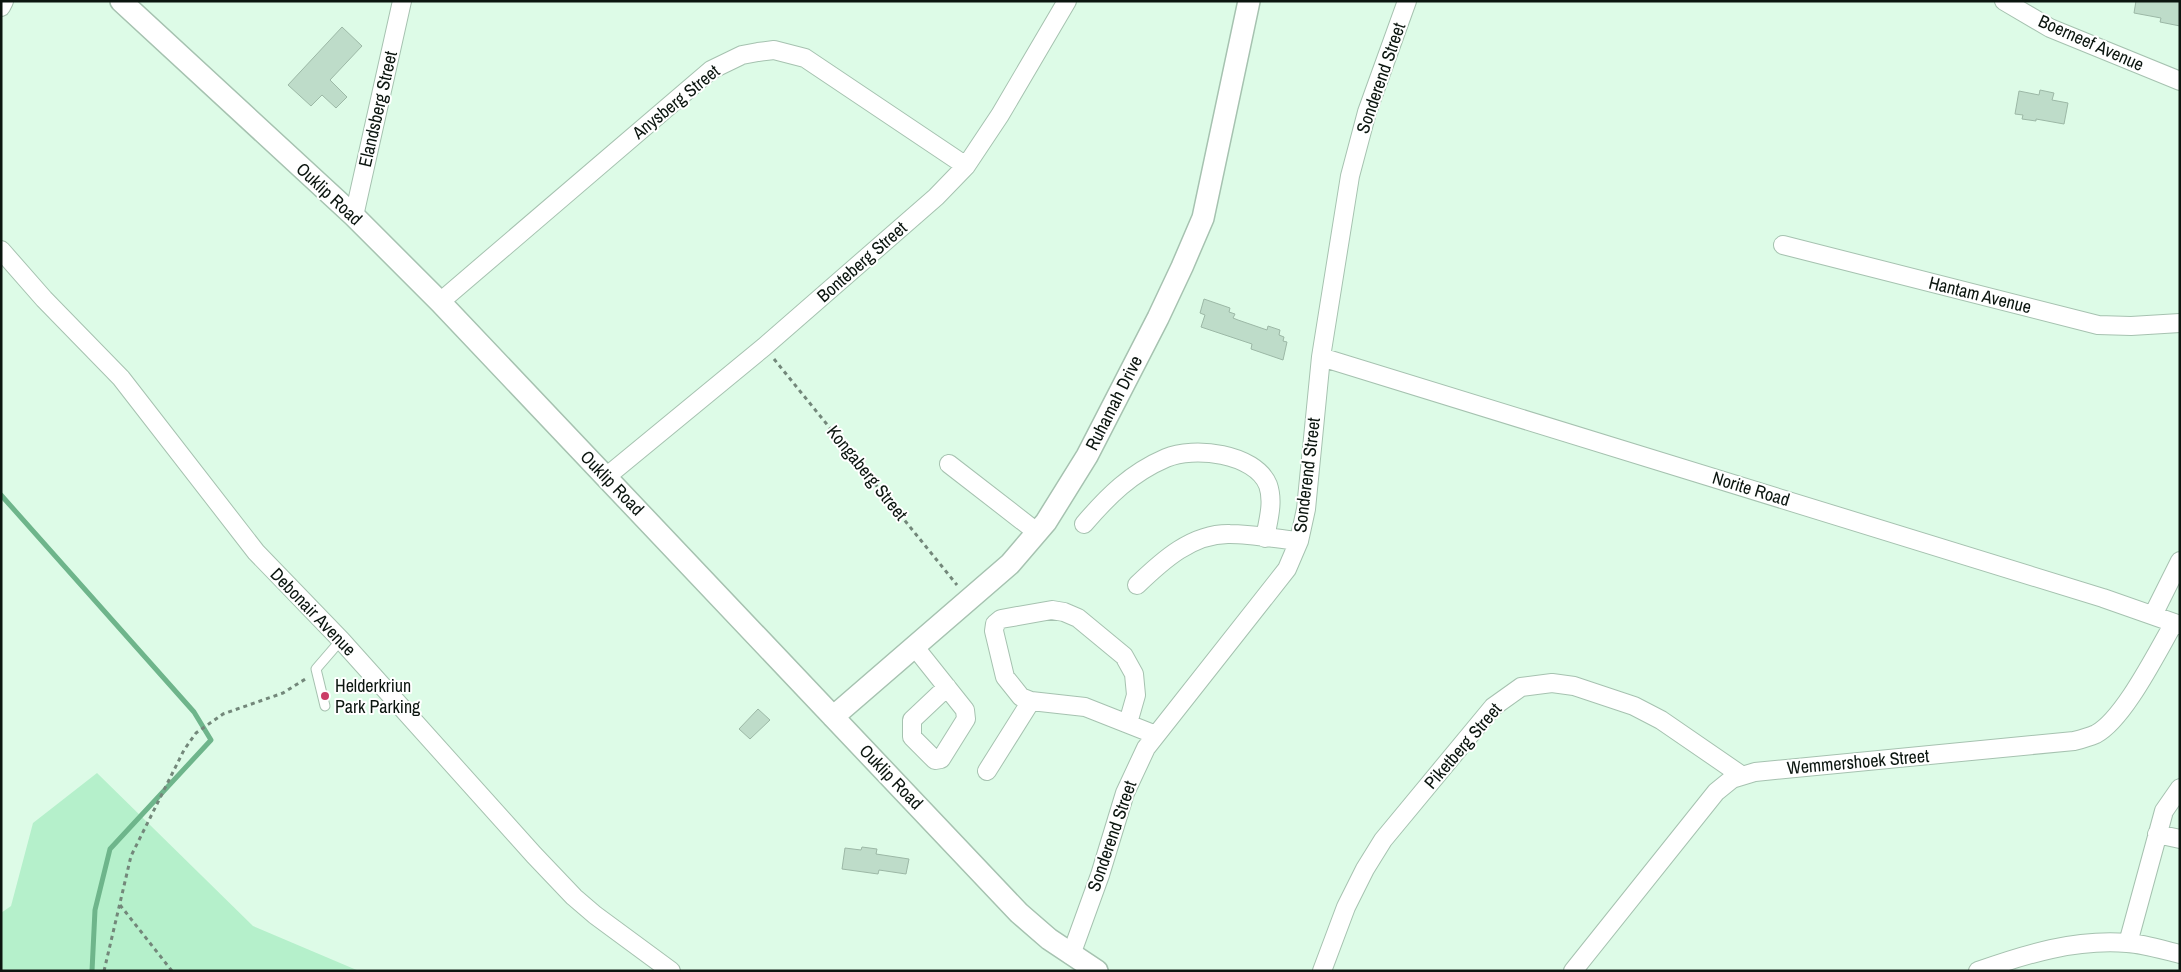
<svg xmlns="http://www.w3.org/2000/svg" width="2181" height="972" font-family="'Archivo Narrow',sans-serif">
  <rect width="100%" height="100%" fill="#ddfbe7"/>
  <!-- green -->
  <path fill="#b5f0cb" d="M 97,773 L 253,926 L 359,971 L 1,971 L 1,913 L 11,906 L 33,823 Z"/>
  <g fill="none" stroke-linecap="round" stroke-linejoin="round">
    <!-- stream -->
    <path stroke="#6eb58b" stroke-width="5" d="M 1,495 L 194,712 L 211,740 L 110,849 L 95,910 L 92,971"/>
  </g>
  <!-- building -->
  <path fill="#bedcc9" stroke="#9cb8a6" d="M 2136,1 L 2180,1 L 2180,26 L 2160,22 L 2161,18 L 2134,13 Z
    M 342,27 L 362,46 L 330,80 L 347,97 L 336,108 L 322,95 L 311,106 L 288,85 Z
    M 2040,90 L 2054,93 L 2052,100 L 2068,103 L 2064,124 L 2036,119 L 2036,121 L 2022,119 L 2023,115 L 2015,114 L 2019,91 L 2039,95 Z
    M 1204,299 L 1230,308 L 1229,312 L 1235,314 L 1233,318 L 1238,320 L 1267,330 L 1268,326 L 1280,330 L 1279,335 L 1284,337 L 1283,341 L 1287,342 L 1283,360 L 1251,349 L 1252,344 L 1201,327 L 1205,315 L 1200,313 Z
    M 758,709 L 770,720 L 750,739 L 739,729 Z
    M 862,847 L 877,849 L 876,854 L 909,859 L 906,874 L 879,870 L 878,874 L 842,869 L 845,848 L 861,850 Z"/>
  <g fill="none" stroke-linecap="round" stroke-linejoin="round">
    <!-- service casing -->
    <g stroke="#a6c2b0" stroke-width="11">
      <path id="service" d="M 325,706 L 316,669 L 341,640"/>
    </g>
    <!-- minor casing -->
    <g stroke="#a6c2b0" stroke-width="20">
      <path id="minor" d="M 2004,1 L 2050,28 L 2180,81
        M 1,7 L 4,1
        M 354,216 L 402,1
        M 1783,245 L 2098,325 L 2131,326 L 2180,323
        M 1,250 L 44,299 L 121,378 L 256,552 L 341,640 L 534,855 L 574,897 L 595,915 L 671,971
        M 440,302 L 711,70 L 742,55 L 758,52 L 774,50 L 805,58 L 966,166
        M 1321,357 L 2103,598 L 2180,625
        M 949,464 L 1038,533
        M 606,477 L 764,347 L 936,197 L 966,166 L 1000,115 L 1067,1
        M 1084,524 C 1108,496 1131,473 1166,458 C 1193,446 1255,453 1268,485 C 1274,502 1268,521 1265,538
        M 1137,585 C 1162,561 1192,533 1230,534 C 1253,534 1276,539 1299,541
        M 2153,615 L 2180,561
        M 914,646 L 965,710 L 966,719 L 941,759 L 935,760 L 912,737 L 912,720 L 947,687
        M 1128,723 L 1136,695 L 1134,674 L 1124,656 L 1078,618 L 1064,612 L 1052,610 L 1001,619 L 995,624 L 994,631 L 1005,677 L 1021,697 L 1031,701 L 1085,707 L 1156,735
        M 987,771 L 1031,701
        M 2157,834 L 2180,839
        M 2128,943 L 2164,811 L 2180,788
        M 1071,955 L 1100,875 L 1125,793 L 1146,748 L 1287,569 L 1299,541 L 1306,509 L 1321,357 L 1350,176 L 1367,112 L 1407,1
        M 1322,971 L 1346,907 L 1365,869 L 1383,840 L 1493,707 L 1521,687 L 1552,683 L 1574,686 L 1634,706 L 1661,720 L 1741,775
        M 1573,971 L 1716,792 L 1732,779 L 1755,772 L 2074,741 C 2082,739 2089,737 2096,734 C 2124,719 2157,652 2174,623
        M 1978,971 C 2026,954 2075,939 2127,943 C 2145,944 2163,950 2180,954"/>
    </g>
    <!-- tertiary casing -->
    <g stroke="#a6c2b0" stroke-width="24">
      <path id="tertiary" d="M 121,1 L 354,216 L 440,302 L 1019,913 L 1049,939 L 1097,971
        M 833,717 L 1010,564 L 1046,522 L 1087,456 L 1158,318 L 1182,267 L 1203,218 L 1249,1"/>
    </g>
    <!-- path -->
    <path stroke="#73877a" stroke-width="3" stroke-dasharray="4 4" stroke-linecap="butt" d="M 774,359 L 957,585
      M 120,905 L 172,971
      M 104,971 L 131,856 L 184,750 L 196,733 L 223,714 L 283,693 L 307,678"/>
    <!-- service -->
    <use href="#service" stroke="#fff" stroke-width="9"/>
    <!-- minor -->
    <use href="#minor" stroke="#fff" stroke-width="18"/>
    <!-- tertiary -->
    <use href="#tertiary" stroke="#fff" stroke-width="21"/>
  </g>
  <!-- markers -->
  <circle fill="#cb3d67" stroke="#fff" stroke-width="2" cx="325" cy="696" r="5"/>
  <g text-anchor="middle" stroke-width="4" stroke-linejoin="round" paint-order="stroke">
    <!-- street labels -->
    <g font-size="18" fill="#0b150f" stroke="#fff">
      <text transform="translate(2091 43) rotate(24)" y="6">Boerneef Avenue</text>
      <text transform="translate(1381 78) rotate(-71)" y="6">Sonderend Street</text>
      <text transform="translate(676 102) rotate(-39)" y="6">Anysberg Street</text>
      <text transform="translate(378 109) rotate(-77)" y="6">Elandsberg Street</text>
      <text transform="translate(329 194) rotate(43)" y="6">Ouklip Road</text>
      <text transform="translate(862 262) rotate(-41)" y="6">Bonteberg Street</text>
      <text transform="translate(1980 295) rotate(14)" y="6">Hantam Avenue</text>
      <text transform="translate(1114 403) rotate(-63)" y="6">Ruhamah Drive</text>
      <text transform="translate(867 473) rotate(51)" y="6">Kongaberg Street</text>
      <text transform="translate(1307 475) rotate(-83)" y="6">Sonderend Street</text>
      <text transform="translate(612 483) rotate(46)" y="6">Ouklip Road</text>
      <text transform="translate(1751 489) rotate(17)" y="6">Norite Road</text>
      <text transform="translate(313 612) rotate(46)" y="6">Debonair Avenue</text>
      <text transform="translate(1463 746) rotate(-49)" y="6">Piketberg Street</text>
      <text transform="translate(1858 762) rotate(-5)" y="6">Wemmershoek Street</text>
      <text transform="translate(891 777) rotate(46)" y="6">Ouklip Road</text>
      <text transform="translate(1112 836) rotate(-71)" y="6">Sonderend Street</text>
    </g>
    <!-- poi labels -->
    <g font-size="18" fill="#0b150f" stroke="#fff" text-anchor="start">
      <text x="335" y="692">Helderkriun<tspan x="335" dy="21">Park Parking</tspan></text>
    </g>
  </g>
  <!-- border -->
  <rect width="2181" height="972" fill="none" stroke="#0b150f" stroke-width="5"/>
</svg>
